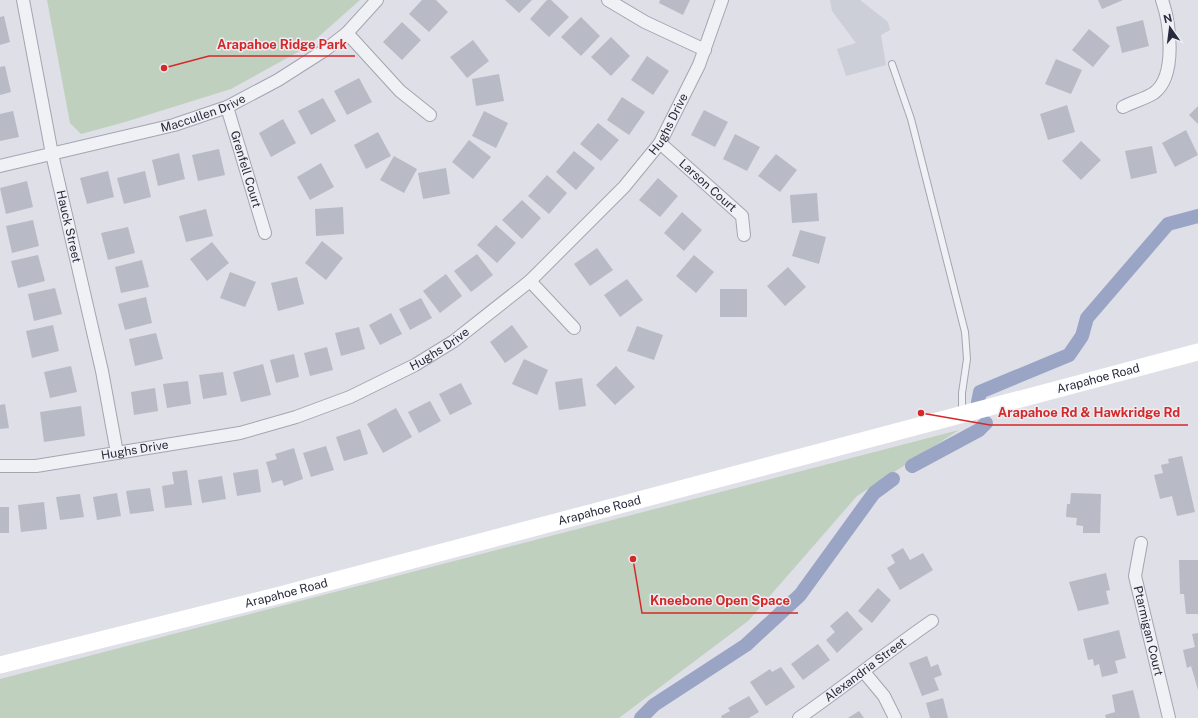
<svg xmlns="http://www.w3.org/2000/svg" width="1198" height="718" font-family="'Public Sans',sans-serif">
  <rect width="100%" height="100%" fill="#dedfe7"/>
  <!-- built -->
  <path fill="#ccced8" d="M 830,0 L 860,0 L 888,22 L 890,30 L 881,35 L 886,65 L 846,76 L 837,49 L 856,43 L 832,11 Z"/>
  <!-- green -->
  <path fill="#c0d0bf" d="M 47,0 L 360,0 L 307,47 L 231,89 L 125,122 L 81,134 L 70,123 Z
    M 959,430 L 857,496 L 748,621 L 619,718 L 0,718 L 0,679 Z"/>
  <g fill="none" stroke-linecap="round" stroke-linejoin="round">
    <!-- canal -->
    <path stroke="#9aa5c5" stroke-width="14" d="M 978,402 L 980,392 L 1069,355 L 1082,336 L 1087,318 L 1168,224 L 1198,216
      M 912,466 L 979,430 L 986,423
      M 641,718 L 654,705 L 746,645 L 800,595 L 874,493 L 893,479"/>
  </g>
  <!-- building -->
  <path fill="#b8bac6" d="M 422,0 L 436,0 L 448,12 L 429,32 L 409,14 Z
    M 505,0 L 532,0 L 519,13 Z
    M 547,0 L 551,0 L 569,17 L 549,37 L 530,19 Z
    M 660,0 L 690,0 L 683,15 L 659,3 Z
    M 1098,0 L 1123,0 L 1102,9 Z
    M 4,16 L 10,42 L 0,45 L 0,17 Z
    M 581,17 L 600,36 L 581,56 L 561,37 Z
    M 1143,20 L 1149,46 L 1122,53 L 1116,27 Z
    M 402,22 L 421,40 L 402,60 L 383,42 Z
    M 1089,29 L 1110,46 L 1093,67 L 1072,50 Z
    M 611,37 L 630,56 L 611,76 L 591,57 Z
    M 473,40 L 489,61 L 467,78 L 450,57 Z
    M 647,56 L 669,71 L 653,95 L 631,80 Z
    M 1056,59 L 1082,70 L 1071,94 L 1045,84 Z
    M 5,66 L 11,92 L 0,95 L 0,67 Z
    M 499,74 L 504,101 L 476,106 L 472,79 Z
    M 359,78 L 372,102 L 347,115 L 334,91 Z
    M 622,97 L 645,112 L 629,135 L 607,120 Z
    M 323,98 L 336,121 L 311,135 L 298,111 Z
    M 1067,105 L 1075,132 L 1048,140 L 1040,114 Z
    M 1198,106 L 1198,124 L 1189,115 Z
    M 704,110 L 728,122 L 715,147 L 691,135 Z
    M 13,111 L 19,137 L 0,141 L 0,114 Z
    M 484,111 L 508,123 L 496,148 L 472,136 Z
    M 283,119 L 296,143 L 271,157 L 259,133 Z
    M 598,123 L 619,140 L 601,161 L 580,144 Z
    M 1186,130 L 1198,155 L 1175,167 L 1162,143 Z
    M 378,132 L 391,156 L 366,169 L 354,145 Z
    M 735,134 L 760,147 L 747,171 L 723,159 Z
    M 469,140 L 491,157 L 473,179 L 452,162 Z
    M 1081,141 L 1101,160 L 1081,180 L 1062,161 Z
    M 1152,146 L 1157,173 L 1131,179 L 1125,151 Z
    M 219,149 L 225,175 L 198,181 L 192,155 Z
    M 574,151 L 595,168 L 576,190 L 556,172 Z
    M 179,153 L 185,179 L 158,186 L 152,160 Z
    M 776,154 L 797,170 L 780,192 L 758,176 Z
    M 394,156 L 417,169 L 404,193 L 380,180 Z
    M 321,163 L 334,187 L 310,200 L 297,177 Z
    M 446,168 L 450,194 L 423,199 L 418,173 Z
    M 108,171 L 114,197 L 87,204 L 80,178 Z
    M 145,171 L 151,197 L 124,204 L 117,178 Z
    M 547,175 L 567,193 L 549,214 L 528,196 Z
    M 658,178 L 678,196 L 660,217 L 639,200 Z
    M 27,181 L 33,207 L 6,214 L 0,188 Z
    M 817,193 L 819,221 L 792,223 L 790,195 Z
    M 522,200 L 541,218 L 522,239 L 502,220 Z
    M 343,207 L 344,234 L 316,236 L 315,209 Z
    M 206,209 L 213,236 L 186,242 L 179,216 Z
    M 682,212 L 702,230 L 684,251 L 664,233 Z
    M 33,220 L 39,246 L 12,253 L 6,226 Z
    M 496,225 L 516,243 L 497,263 L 477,245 Z
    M 128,227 L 135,253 L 108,260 L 101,233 Z
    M 800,230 L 826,237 L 819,264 L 792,256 Z
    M 322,241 L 343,258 L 326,280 L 305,263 Z
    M 212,242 L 229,263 L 207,281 L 190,259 Z
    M 597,248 L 613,270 L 590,286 L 574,264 Z
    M 477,254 L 493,275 L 471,292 L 454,271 Z
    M 38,255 L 45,281 L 18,288 L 11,261 Z
    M 694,255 L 714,272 L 696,293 L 676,276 Z
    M 142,260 L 149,287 L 121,293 L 115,267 Z
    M 788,267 L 806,287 L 785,306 L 767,286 Z
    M 230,272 L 256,282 L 245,307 L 220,298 Z
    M 446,274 L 462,296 L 440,313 L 423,291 Z
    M 297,277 L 304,304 L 278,311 L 271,283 Z
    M 627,279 L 643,300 L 620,317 L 604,295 Z
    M 55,288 L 62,314 L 34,321 L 28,294 Z
    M 720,289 L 747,289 L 747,317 L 720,317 Z
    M 146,297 L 152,323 L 125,330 L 118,304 Z
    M 421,298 L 432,318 L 410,330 L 399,309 Z
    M 391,313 L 402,334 L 380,345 L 369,325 Z
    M 53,325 L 59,351 L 32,358 L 26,331 Z
    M 512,325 L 528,347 L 505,363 L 490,342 Z
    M 637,326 L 663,335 L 654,360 L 627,351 Z
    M 359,327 L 365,349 L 341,356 L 335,333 Z
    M 156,333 L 163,359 L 135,366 L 129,339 Z
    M 327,347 L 333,370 L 310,376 L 304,353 Z
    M 294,354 L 299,377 L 276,383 L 270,360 Z
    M 524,359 L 548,370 L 537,395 L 512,384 Z
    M 263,364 L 271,395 L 241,402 L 233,372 Z
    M 71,366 L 77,392 L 50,398 L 44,372 Z
    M 616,366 L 635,387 L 615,405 L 596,385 Z
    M 223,372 L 227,395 L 203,399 L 199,375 Z
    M 582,378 L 586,406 L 559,410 L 555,382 Z
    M 188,381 L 191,404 L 167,408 L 163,384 Z
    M 461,383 L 472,404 L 450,415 L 439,394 Z
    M 155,388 L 158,411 L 134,415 L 131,392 Z
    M 430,401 L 441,421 L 419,433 L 408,412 Z
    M 5,404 L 9,428 L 0,429 L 0,405 Z
    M 81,406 L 85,436 L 44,442 L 40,412 Z
    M 396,408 L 412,437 L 383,453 L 367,424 Z
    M 360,429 L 368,454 L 344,461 L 336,437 Z
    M 326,446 L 334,470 L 311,477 L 303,453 Z
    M 294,448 L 303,479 L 284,486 L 282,480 L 272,483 L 266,462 L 277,459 L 275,454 Z
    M 1182,456 L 1195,512 L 1177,516 L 1172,496 L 1160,499 L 1154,475 L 1163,473 L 1161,465 L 1169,463 L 1168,459 Z
    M 258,469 L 261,492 L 237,496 L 233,473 Z
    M 187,470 L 192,505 L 165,508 L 162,486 L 174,484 L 172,472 Z
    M 222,476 L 226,499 L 202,503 L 198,480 Z
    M 150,488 L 154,511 L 130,514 L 126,491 Z
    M 117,493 L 121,516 L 97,520 L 93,497 Z
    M 1071,493 L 1101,494 L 1100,533 L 1083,533 L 1083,526 L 1076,525 L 1077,518 L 1066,517 L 1067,504 L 1070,504 Z
    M 80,494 L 84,517 L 60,520 L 56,497 Z
    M 44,502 L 47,529 L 21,532 L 18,505 Z
    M 0,507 L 9,507 L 9,533 L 0,533 Z
    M 903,548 L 910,560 L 923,553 L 933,570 L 900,590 L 887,568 L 895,563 L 891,555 Z
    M 1179,560 L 1198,560 L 1198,614 L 1186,614 L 1184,594 L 1180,594 Z
    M 1106,573 L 1110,590 L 1106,591 L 1109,604 L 1078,611 L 1069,582 Z
    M 878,588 L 891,600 L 872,623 L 858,611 Z
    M 847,611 L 863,629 L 837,653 L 826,640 L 835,632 L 830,626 Z
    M 1119,630 L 1126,658 L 1115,661 L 1118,673 L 1102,677 L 1099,664 L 1094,666 L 1093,659 L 1088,660 L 1083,639 Z
    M 1198,633 L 1198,690 L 1191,666 L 1187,668 L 1183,650 L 1195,647 L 1192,634 Z
    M 818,644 L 830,660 L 803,680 L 791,664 Z
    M 927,656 L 931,667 L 938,664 L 942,675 L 934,678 L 939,690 L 922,696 L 909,663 Z
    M 781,667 L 795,687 L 766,706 L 750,682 L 770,669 L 772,672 Z
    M 1133,690 L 1140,718 L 1106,718 L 1105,715 L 1115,712 L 1112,695 Z
    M 749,696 L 759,712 L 749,718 L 722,718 L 721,716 L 730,711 L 728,708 Z
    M 943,698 L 948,718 L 930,718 L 926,703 Z
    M 859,711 L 864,718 L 848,718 Z"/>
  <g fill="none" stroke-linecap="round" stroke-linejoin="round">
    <!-- lane casing -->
    <g stroke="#a4a5b1" stroke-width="8">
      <path id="lane" d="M 892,64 L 911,119 L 965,332 L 967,359 L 962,393 L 962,413"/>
    </g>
    <!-- street casing -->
    <g stroke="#a4a5b1" stroke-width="14">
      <g id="street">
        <path id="s1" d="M 23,0 L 52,154 L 102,371 L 117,453"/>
        <path d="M 608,0 L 645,22 L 705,50"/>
        <path d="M 347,33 L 400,91 L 430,115"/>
        <path id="s2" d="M 227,107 L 265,233"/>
        <path d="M 1123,107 C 1132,102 1145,99 1154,93 C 1177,76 1170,23 1162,0"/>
        <path id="s3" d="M 660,143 L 742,216 L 744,235"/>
        <path id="s4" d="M 0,166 L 174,125 L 227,107 L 278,80 L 325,50 L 347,33 L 377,0"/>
        <path d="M 530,281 L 574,328"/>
        <path id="s5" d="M 0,466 L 36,466 L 240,433 L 296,417 L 350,397 L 415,365 L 454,341 L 530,281 L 624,187 L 660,143 L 699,65 L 722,0"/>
        <path id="s6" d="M 1141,543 L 1135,576 L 1169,718"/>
        <path d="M 864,672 L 884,696 L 895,718"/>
        <path id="s7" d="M 799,718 C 844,687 887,652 932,621"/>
      </g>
    </g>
    <!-- lane -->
    <use href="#lane" stroke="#f0f1f5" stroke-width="6"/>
    <!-- street -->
    <use href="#street" stroke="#f0f1f5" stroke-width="12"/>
    <!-- secondary -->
    <path stroke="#fff" stroke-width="17" id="s8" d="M 0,665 L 280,595 L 1198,352"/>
  </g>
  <g text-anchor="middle" stroke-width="3" stroke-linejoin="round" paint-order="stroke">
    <!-- street labels -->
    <g font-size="12" fill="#282a3d" stroke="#edeef4">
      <text dy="4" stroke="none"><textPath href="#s4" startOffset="210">Maccullen Drive</textPath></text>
      <text dy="4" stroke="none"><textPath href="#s5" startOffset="784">Hughs Drive</textPath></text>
      <text dy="4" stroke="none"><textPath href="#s2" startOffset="65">Grenfell Court</textPath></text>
      <text dy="4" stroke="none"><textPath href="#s3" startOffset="64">Larson Court</textPath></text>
      <text dy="4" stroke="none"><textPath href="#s1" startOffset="231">Hauck Street</textPath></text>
      <text dy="4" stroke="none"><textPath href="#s5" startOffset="460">Hughs Drive</textPath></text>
      <text dy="4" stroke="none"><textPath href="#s8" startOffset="1135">Arapahoe Road</textPath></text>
      <text dy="4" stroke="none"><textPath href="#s5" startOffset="136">Hughs Drive</textPath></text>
      <text dy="4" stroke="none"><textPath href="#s8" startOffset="619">Arapahoe Road</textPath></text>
      <text dy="4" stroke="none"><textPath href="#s8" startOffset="295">Arapahoe Road</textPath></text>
      <text dy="4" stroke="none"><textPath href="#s6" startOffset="90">Ptarmigan Court</textPath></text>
      <text dy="4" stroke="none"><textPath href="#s7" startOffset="82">Alexandria Street</textPath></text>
    </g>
  </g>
  <!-- callouts -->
  <path fill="none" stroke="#d62828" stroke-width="1.5" d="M164 68L209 56H355M921 413L990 425H1188M633 559L642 613H798"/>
  <g fill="#d62828" stroke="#edeef4" stroke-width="1.5">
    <circle cx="164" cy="68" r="4"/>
    <circle cx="921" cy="413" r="4"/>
    <circle cx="633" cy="559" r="4"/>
  </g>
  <g font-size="13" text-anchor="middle" font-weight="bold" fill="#d62828" stroke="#edeef4" stroke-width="3" stroke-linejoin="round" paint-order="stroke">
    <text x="282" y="49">Arapahoe Ridge Park</text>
    <text x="1089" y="417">Arapahoe Rd &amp; Hawkridge Rd</text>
    <text x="720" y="605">Kneebone Open Space</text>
  </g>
  <!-- north arrow -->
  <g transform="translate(1170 28) rotate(346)" stroke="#edeef4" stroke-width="3" paint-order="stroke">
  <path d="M0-3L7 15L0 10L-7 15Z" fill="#282a3d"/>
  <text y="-6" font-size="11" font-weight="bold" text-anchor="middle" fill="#282a3d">N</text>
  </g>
</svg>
